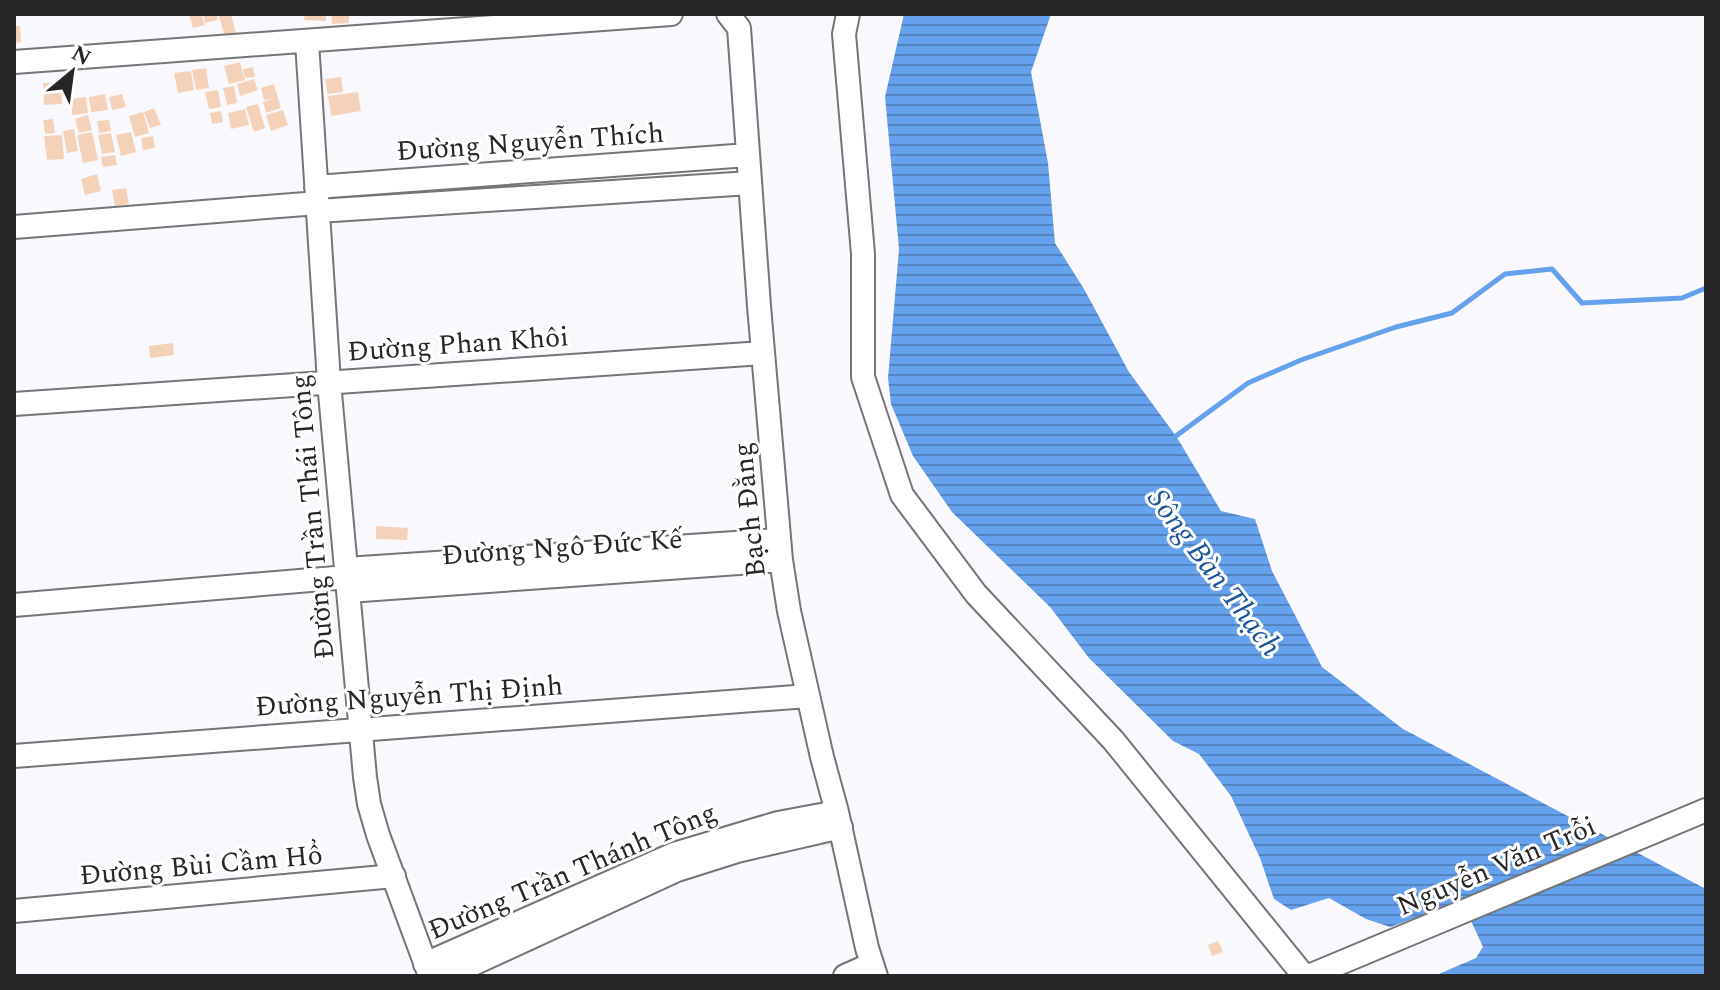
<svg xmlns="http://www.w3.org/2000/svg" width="1720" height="990" font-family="Spectral,serif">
  <defs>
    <pattern id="water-rules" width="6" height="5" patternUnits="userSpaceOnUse" patternTransform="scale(2)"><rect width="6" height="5" fill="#66a1ed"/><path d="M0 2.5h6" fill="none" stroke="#5483c0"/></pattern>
  </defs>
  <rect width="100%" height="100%" fill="#f9f9fd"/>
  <!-- water -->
  <path fill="url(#water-rules)" d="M 904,14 L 1051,14 L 1031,72 L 1048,163 L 1055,243 L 1084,289 L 1129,372 L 1176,436 L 1221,511 L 1255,519 L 1272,571 L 1322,667 L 1403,729 L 1706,889 L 1706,976 L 1434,976 L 1476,958 L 1483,947 L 1462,901 L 1390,927 L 1366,919 L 1329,898 L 1291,910 L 1274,899 L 1260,858 L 1231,796 L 1199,754 L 1173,741 L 1089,658 L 1050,607 L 952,512 L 913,456 L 891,404 L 888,378 L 899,249 L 885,97 Z"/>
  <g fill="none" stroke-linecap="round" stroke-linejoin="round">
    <!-- stream -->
    <path stroke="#66a1ed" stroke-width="5" d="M 1176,436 L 1248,383 L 1301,360 L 1396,327 L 1452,313 L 1505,274 L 1552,269 L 1582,303 L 1682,298 L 1706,288"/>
  </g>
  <!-- building -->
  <path fill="#f4d2b9" d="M 189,14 L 201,14 L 205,25 L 193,28 Z
    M 203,14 L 216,14 L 218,20 L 205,23 Z
    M 218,14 L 231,14 L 236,33 L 225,36 Z
    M 305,14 L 326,14 L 326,21 L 304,20 Z
    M 331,14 L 349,14 L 349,23 L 332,24 Z
    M 14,26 L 20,26 L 21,42 L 14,43 Z
    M 240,62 L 245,80 L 229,84 L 224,66 Z
    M 253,67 L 255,77 L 245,78 L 243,69 Z
    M 206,68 L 209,88 L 196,90 L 192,70 Z
    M 191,71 L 194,90 L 178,93 L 174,73 Z
    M 341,77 L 343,92 L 328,94 L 325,79 Z
    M 254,79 L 258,90 L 240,96 L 237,84 Z
    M 61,82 L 62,104 L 44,105 L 43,83 Z
    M 274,84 L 281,108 L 266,113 L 263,102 L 275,98 L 264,100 L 261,88 Z
    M 234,86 L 237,103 L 227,105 L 223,88 Z
    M 218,90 L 221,107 L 209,109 L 205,92 Z
    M 358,92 L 361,111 L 331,116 L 328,96 Z
    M 105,94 L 108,110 L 91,112 L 89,97 Z
    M 122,94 L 126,107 L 112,110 L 109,97 Z
    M 86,97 L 88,113 L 72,115 L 70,99 Z
    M 258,104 L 265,128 L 254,132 L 246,107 Z
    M 154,108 L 161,125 L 150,128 L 144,112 Z
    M 245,109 L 249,125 L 231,129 L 228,113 Z
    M 283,110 L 288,125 L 271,131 L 266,115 Z
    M 221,111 L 223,122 L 212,124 L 210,113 Z
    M 143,112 L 149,133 L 135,137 L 129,116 Z
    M 88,115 L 92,130 L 79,133 L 75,119 Z
    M 53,119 L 55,133 L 45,134 L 43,120 Z
    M 109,120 L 111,131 L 99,133 L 97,121 Z
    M 74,129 L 78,151 L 67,153 L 63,131 Z
    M 92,132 L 98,160 L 83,163 L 77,135 Z
    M 131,132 L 136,152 L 121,156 L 116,135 Z
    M 111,133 L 115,152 L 102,154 L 98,135 Z
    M 62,135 L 64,159 L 47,160 L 44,136 Z
    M 153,136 L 155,148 L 143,150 L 141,138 Z
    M 115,155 L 117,165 L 103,167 L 101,157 Z
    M 97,174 L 101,191 L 85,195 L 81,179 Z
    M 126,188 L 129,204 L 115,206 L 112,190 Z
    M 173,343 L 174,355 L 150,358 L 149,346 Z
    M 376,526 L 408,528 L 407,540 L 376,539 Z
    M 1218,941 L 1223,952 L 1212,956 L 1208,945 Z"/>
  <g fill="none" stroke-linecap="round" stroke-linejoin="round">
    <!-- minor casing -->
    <g stroke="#757578" stroke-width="26">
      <path id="minor" d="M 728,14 L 739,28 L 759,306 L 781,560 L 789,611 L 822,757 L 837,812 L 867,948 L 876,976
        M 848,14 L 844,34 L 863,254 L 863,377 L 902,495 L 976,594 L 1113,740 L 1304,976
        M 307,42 L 329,382 L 365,777 L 369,804 L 378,835 L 430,976
        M 14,62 L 671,14
        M 316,187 L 748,155
        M 318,211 L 750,183
        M 14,227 L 318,203
        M 14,404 L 763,353
        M 346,569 L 779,540
        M 348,591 L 781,560
        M 14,605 L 347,577
        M 14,756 L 808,696
        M 14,911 L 394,876
        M 425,964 L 674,854 L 778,823 L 837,812
        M 447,976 L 677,870 L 737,851 L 841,827
        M 845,976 L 872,964
        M 1309,976 L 1706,810"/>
    </g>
    <!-- minor -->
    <use href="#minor" stroke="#fff" stroke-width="22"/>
  </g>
  <g text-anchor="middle" stroke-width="6" stroke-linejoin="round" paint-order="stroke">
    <!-- street labels -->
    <g font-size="28" fill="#262627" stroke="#fff">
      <text transform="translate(530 141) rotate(-4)" y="10">Đường Nguyễn Thích</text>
      <text transform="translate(458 343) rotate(-4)" y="10">Đường Phan Khôi</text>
      <text transform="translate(748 510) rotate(-96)" y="10">Bạch Đằng</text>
      <text transform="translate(311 517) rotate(-95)" y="10">Đường Trần Thái Tông</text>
      <text transform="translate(562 546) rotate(-4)" y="10">Đường Ngô Đức Kế</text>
      <text transform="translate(409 695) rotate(-4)" y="10">Đường Nguyễn Thị Định</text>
      <text transform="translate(201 864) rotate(-5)" y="10">Đường Bùi Cầm Hổ</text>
      <text transform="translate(1496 865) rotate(-23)" y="10">Nguyễn Văn Trỗi</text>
      <text transform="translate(572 870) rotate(-23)" y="10">Đường Trần Thánh Tông</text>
    </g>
    <!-- water labels -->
    <g font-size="30" font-style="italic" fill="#1b5599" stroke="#fff">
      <text transform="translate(1215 572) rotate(53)" y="10">Sông Bàn Thạch</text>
    </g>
  </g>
  <!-- border -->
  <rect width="1720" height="990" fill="none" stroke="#262627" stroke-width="32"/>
  <!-- north arrow -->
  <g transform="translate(72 72) rotate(29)" stroke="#ffffff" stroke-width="6" paint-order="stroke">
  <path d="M0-6L14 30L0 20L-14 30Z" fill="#262627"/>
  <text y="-12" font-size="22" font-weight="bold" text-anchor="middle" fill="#262627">N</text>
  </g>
</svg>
